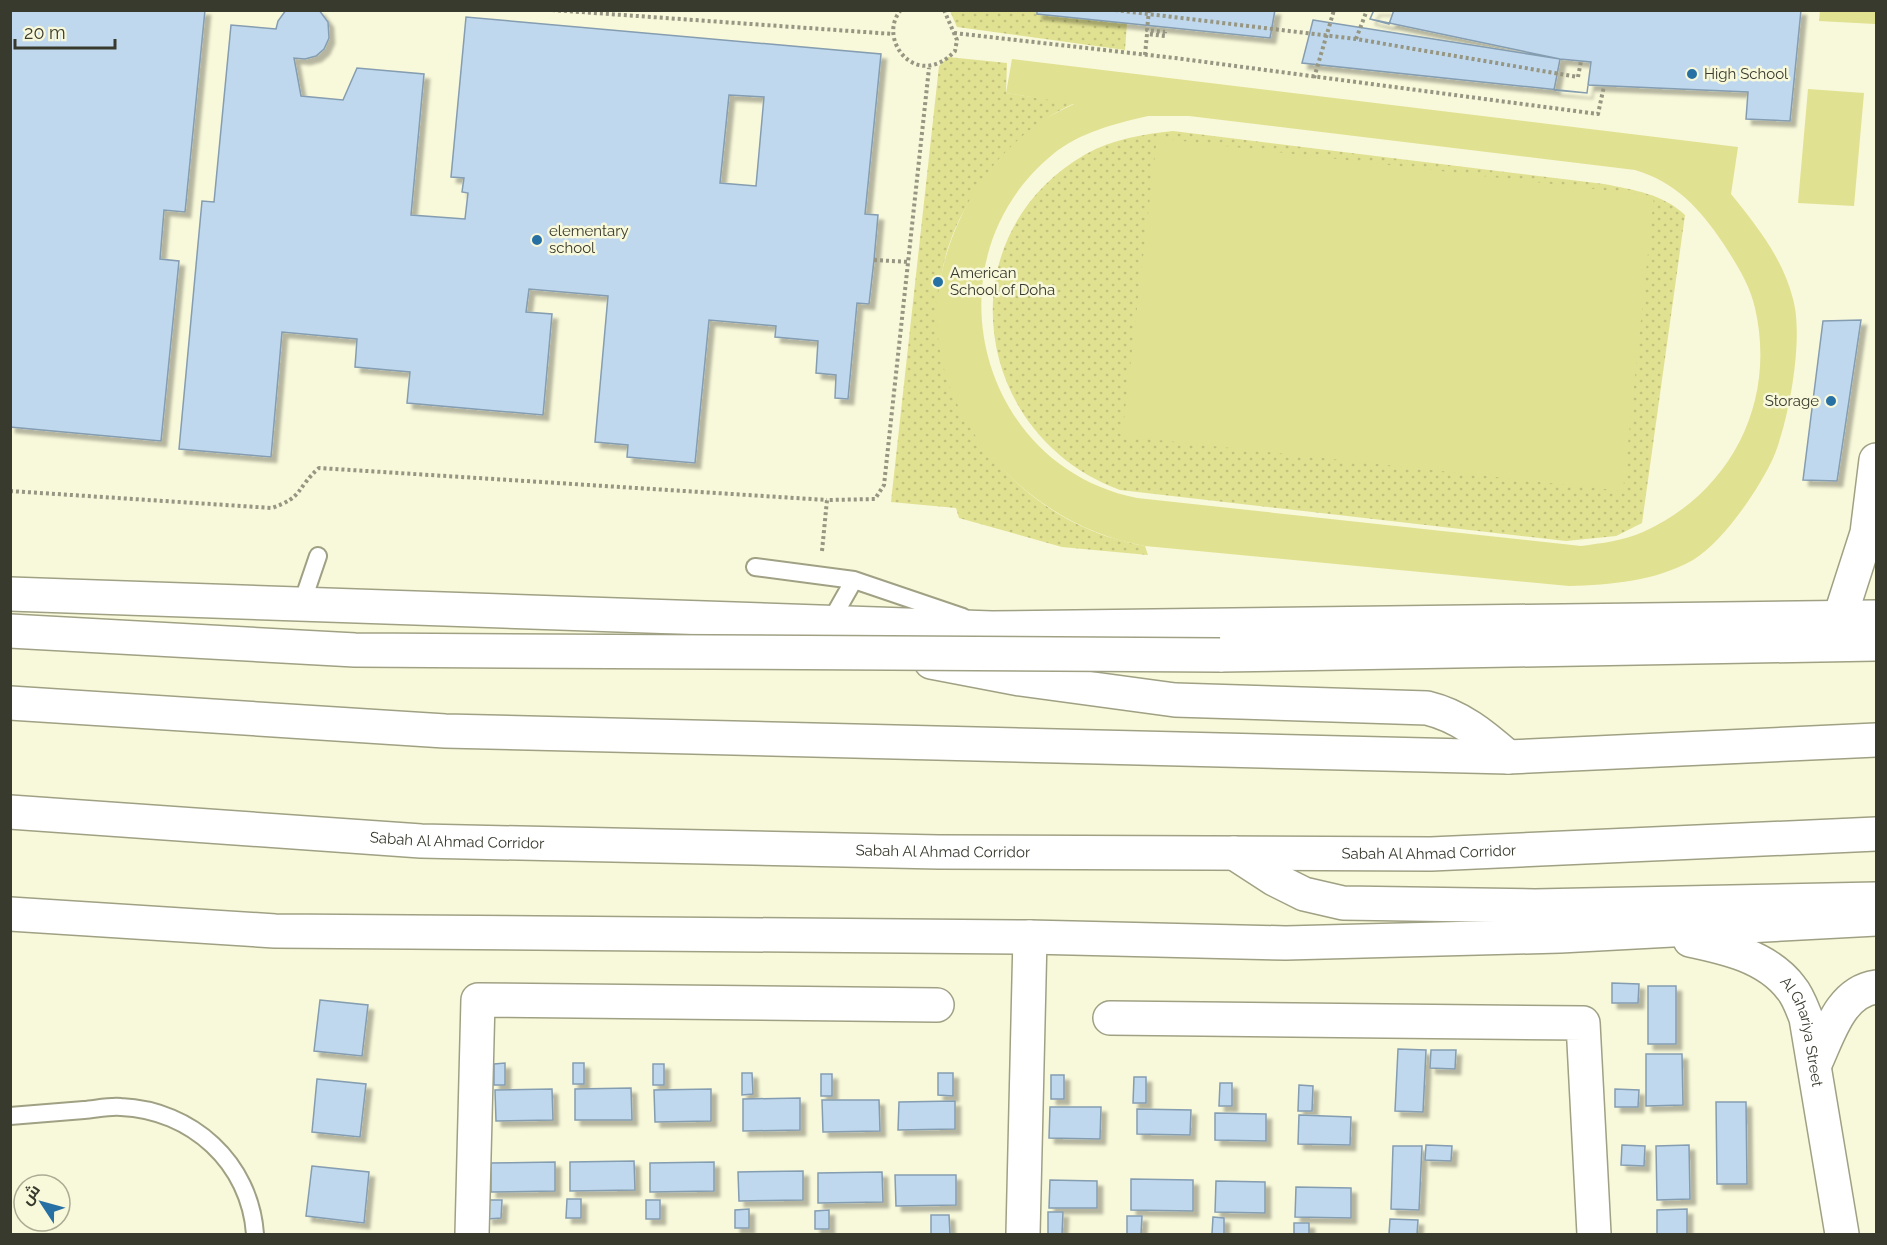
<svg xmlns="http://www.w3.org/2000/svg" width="1887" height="1245" font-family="Raleway,Cairo,sans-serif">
  <defs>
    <pattern id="grass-dots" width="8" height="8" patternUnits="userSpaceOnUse" patternTransform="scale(1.5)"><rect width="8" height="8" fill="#e1e192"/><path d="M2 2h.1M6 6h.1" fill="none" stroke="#c2c27e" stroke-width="1.8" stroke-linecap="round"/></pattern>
    <filter id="shadow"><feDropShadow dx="5.5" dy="5.5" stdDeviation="1.5" flood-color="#0004"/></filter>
  </defs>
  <rect width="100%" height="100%" fill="#f8f8da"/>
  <!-- grass -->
  <path fill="url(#grass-dots)" d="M 950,11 L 1037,11 L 1037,14 L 1127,23 L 1125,50 L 957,27 Z
    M 948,57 L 1007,63 L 1006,93 L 1075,103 C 1044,116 1028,134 1004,158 C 865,296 964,515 1145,546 L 1148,555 L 1062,547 L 959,518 L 956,508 L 891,502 L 939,66 Z
    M 1173,131 L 1604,184 C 1634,190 1663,194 1685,215 L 1642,523 L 1616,536 L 1566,541 L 1120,490 C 970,435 945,234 1086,154 C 1113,139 1144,134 1173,131 Z"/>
  <!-- garden -->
  <path fill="#e1e192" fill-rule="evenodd" d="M 1820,11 L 1876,11 L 1875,24 L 1819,21 Z
    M 1012,59 L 1738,147 L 1731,194 C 1757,226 1783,259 1793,299 C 1804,338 1789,420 1774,456 C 1760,488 1723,542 1693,560 C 1656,581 1610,585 1569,586 L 1145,546 C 1037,528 935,428 937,314 C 938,269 953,227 976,189 C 1001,151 1033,122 1074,104 L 1006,93 ZM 1148,116 L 1189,116 L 1635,170 C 1676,182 1700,209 1723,243 C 1736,263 1750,285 1755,308 C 1777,403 1730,493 1643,532 C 1623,541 1602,543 1581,546 L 1137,498 C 977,466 926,259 1052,155 C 1080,132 1114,124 1148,116 Z
    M 1808,89 L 1864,93 L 1854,206 L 1798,203 Z
    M 1157,138 L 1654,196 L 1623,491 L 1122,436 Z"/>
  <!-- building -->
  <path fill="#bfd8ed" stroke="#859db1" stroke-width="1.5" fill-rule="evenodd" filter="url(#shadow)" d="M 10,10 L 205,10 L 185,212 L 164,210 L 160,259 L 179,261 L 161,441 L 10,427 Z
    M 319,10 L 328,22 L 329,38 L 324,49 L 316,56 L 305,59 L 294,58 L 301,96 L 343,100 L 357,68 L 424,74 L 411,215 L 465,219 L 468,193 L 462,192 L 464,178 L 451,177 L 466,17 L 881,54 L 865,214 L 878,215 L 874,260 L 869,304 L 857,303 L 848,399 L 835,398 L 836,375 L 816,373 L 818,341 L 775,337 L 776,326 L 709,320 L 695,463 L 627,457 L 628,445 L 595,442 L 608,296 L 529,289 L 526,312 L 552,314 L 543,415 L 407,403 L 410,372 L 355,367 L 357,339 L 282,332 L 271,457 L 179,449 L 202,201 L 214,202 L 231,25 L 276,29 L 278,21 L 286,10 ZM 729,95 L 764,97 L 756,186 L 720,183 Z
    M 1037,10 L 1275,10 L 1270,38 L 1037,14 Z
    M 1374,10 L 1801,10 L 1790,121 L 1746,119 L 1748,92 L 1588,85 L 1591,62 L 1560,59 L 1370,19 Z
    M 1374,10 L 1394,10 L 1389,24 L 1370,19 Z
    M 1313,20 L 1560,59 L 1591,62 L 1587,93 L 1302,63 Z
    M 1560,59 L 1591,62 L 1587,93 L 1554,90 Z
    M 1861,320 L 1837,481 L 1803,480 L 1823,321 Z
    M 1612,983 L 1639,984 L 1638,1003 L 1612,1003 Z
    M 1648,986 L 1676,986 L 1676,1044 L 1648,1044 Z
    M 320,1000 L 368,1005 L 362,1056 L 314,1051 Z
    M 1398,1049 L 1426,1050 L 1423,1112 L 1395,1111 Z
    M 1431,1050 L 1456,1050 L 1455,1069 L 1430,1068 Z
    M 1646,1054 L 1682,1054 L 1683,1105 L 1646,1106 Z
    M 505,1063 L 505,1085 L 494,1085 L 494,1064 Z
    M 573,1063 L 584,1063 L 584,1084 L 573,1084 Z
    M 653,1064 L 664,1064 L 664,1085 L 653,1085 Z
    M 742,1073 L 752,1073 L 753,1094 L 742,1095 Z
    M 938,1073 L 953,1073 L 953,1096 L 938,1095 Z
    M 821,1074 L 832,1074 L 832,1096 L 821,1096 Z
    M 1051,1075 L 1064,1075 L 1064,1099 L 1051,1099 Z
    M 1134,1077 L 1146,1077 L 1146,1103 L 1133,1103 Z
    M 317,1079 L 366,1084 L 360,1137 L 312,1132 Z
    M 1220,1083 L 1232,1083 L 1232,1106 L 1219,1106 Z
    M 1299,1085 L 1313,1086 L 1312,1111 L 1298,1111 Z
    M 631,1088 L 632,1120 L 575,1120 L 575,1089 Z
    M 552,1089 L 553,1120 L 496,1121 L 495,1090 Z
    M 711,1089 L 711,1121 L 655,1122 L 654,1090 Z
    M 1615,1089 L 1639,1090 L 1638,1107 L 1615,1107 Z
    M 800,1098 L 800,1130 L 743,1131 L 743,1099 Z
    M 822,1100 L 879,1100 L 880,1131 L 823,1132 Z
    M 955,1101 L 955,1129 L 898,1130 L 899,1102 Z
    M 1716,1102 L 1746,1102 L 1747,1184 L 1717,1184 Z
    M 1050,1107 L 1101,1107 L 1100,1139 L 1049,1138 Z
    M 1137,1109 L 1191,1110 L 1190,1135 L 1137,1134 Z
    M 1215,1113 L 1266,1114 L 1266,1141 L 1215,1140 Z
    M 1299,1115 L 1351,1117 L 1350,1145 L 1298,1144 Z
    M 1426,1145 L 1452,1146 L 1451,1161 L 1425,1160 Z
    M 1622,1145 L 1645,1146 L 1644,1166 L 1621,1165 Z
    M 1689,1145 L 1690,1199 L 1657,1200 L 1656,1146 Z
    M 1393,1146 L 1422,1146 L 1419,1210 L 1391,1209 Z
    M 634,1161 L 635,1190 L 570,1191 L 570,1162 Z
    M 555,1162 L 555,1191 L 491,1192 L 491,1163 Z
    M 714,1162 L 714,1191 L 650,1192 L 650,1163 Z
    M 312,1166 L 369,1172 L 364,1223 L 306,1216 Z
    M 803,1171 L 803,1200 L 739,1201 L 738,1172 Z
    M 882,1172 L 883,1202 L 818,1203 L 818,1173 Z
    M 895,1175 L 956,1175 L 956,1205 L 896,1206 Z
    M 1131,1179 L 1193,1180 L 1193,1211 L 1131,1210 Z
    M 1050,1180 L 1097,1181 L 1097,1208 L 1049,1208 Z
    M 1216,1181 L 1265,1182 L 1265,1213 L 1215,1212 Z
    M 1296,1187 L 1351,1188 L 1351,1218 L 1295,1217 Z
    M 567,1199 L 581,1199 L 581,1218 L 566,1218 Z
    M 487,1200 L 502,1200 L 501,1218 L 487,1219 Z
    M 646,1200 L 660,1200 L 660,1219 L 646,1219 Z
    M 749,1209 L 749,1228 L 735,1228 L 735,1210 Z
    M 1687,1209 L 1687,1234 L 1657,1234 L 1657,1210 Z
    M 829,1210 L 829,1229 L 815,1229 L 815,1211 Z
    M 1048,1212 L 1063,1212 L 1062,1234 L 1048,1234 Z
    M 931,1215 L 949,1215 L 950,1234 L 931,1234 Z
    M 1127,1216 L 1142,1216 L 1141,1234 L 1127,1234 Z
    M 1213,1217 L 1224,1218 L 1224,1234 L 1212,1234 Z
    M 1390,1219 L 1418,1220 L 1417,1234 L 1389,1234 Z
    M 1294,1223 L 1309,1223 L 1309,1234 L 1294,1234 Z"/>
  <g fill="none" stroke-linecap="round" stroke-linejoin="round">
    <!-- service casing -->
    <g stroke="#a0a184" stroke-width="20">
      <path id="service" d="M 755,567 L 854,580 L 963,617
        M 301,606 L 318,556
        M 829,624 L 854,580
        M 10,1116 C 35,1114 60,1112 84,1110 C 96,1109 109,1106 121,1107 C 192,1110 250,1163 255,1234"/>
    </g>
    <!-- minor casing -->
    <g stroke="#a0a184" stroke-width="36">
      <path id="minor" d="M 1840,617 L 1867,533 L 1876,460
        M 1110,1018 L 1583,1023 L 1594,1234
        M 472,1234 L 478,1000 L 937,1005
        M 1023,1234 L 1030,937"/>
    </g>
    <!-- tertiary casing -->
    <g stroke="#a0a184" stroke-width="36">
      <g id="tertiary">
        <path d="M 10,594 L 992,628 L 1876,617"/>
        <path d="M 10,914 L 275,931 L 1030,937 L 1286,943 L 1560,936 L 1876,919"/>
        <path id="s1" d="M 1690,940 C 1725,947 1768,957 1791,988 C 1798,996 1802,1008 1806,1018 L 1842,1234"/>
        <path d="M 1815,1064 C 1829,1034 1840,992 1876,987"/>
      </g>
    </g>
    <!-- trunk casing -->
    <g stroke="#a0a184" stroke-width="36">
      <g id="trunk">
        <path d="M 776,623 L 810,638 L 848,646"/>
        <path d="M 1220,655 L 1876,644"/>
        <path d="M 931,662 L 1020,679 L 1175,700 L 1427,708 C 1460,716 1483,735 1508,757"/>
        <path d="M 10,703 L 445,731 L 1508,757 L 1876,740"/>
        <path id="s2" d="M 10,812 L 421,841 L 939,852 L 1431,854 L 1876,834"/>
        <path d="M 1234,853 L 1274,879 L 1304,894 L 1343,903 L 1535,906 L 1876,899"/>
      </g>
    </g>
    <!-- path -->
    <path stroke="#969682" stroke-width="4" stroke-dasharray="3 3" stroke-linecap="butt" d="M 552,10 L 893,34
      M 901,10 C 876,38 916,92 955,51 L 957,40 L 944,10
      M 1149,10 L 1147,30 L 1165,32
      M 954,33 L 1175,58 L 1598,114 L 1604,86
      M 1356,39 L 1367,10
      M 1145,55 L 1147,34 L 1165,36 L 1165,32
      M 1578,77 L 1581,61
      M 1314,78 L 1334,10
      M 874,260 L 910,262
      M 10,491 L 272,508 C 304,497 296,488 319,468 L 827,500
      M 822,551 L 827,500 L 875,499 L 884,485 L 929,68"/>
    <!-- service -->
    <use href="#service" stroke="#fff" stroke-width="16"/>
    <!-- minor -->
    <use href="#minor" stroke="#fff" stroke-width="33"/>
    <!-- tertiary -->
    <use href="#tertiary" stroke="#fff" stroke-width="33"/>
    <!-- trunk -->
    <use href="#trunk" stroke="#fff" stroke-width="33"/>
    <!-- trunk-bridge casing -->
    <g stroke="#a0a184" stroke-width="36" stroke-linecap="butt">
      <path id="trunk-bridge" d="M 10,631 L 355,650 L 1220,655"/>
    </g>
    <!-- path-bridge -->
    <path stroke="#969682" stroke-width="4" stroke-dasharray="3 3" stroke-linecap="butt" d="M 1115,10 L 1356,39 L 1578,77"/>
    <!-- trunk-bridge -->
    <use href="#trunk-bridge" stroke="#fff" stroke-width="33"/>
  </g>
  <!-- markers -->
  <g fill="#2770a4" stroke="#f8f8da" stroke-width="2">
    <circle cx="1692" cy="74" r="6"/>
    <circle cx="537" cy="240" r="6"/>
    <circle cx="938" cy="282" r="6"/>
    <circle cx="1831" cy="401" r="6"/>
  </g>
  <g text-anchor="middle" stroke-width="5" stroke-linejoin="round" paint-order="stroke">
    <!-- poi labels -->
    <g font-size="15" fill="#393a2e" stroke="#f8f8da" text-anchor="start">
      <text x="1704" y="79">High School</text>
      <text x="549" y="236">elementary<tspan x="549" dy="17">school</tspan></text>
      <text x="950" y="278">American<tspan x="950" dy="17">School of Doha</tspan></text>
      <text x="1819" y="406" text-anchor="end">Storage</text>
    </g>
    <!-- street labels -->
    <g font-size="15" fill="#393a2e" stroke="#f8f8da">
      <text dy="5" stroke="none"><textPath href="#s2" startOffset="448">Sabah Al Ahmad Corridor</textPath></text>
      <text dy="5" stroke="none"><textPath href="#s2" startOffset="934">Sabah Al Ahmad Corridor</textPath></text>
      <text dy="5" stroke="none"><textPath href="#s2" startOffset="1420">Sabah Al Ahmad Corridor</textPath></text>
      <text dy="5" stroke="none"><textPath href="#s1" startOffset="160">Al Ghariya Street</textPath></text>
    </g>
  </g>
  <!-- border -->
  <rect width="1887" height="1245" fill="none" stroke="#393a2e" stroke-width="24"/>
  <!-- north arrow -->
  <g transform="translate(42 1203) rotate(306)"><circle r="28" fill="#f8f8da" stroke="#acac95" stroke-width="1.5"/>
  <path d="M0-4.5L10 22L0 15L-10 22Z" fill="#2770a4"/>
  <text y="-9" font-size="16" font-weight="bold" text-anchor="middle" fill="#393a2e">ش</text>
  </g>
  <!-- scale -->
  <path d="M15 39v9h100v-9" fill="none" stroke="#393a2e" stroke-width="3"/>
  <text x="24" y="39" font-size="18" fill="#393a2e" stroke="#f8f8da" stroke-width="4.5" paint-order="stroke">20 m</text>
</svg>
